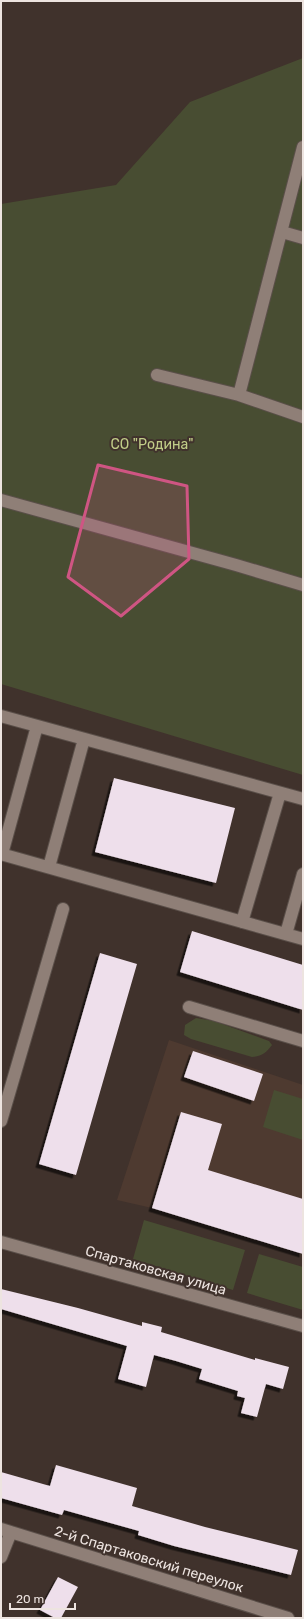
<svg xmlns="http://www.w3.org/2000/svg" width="304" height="1619" font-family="Rubik,sans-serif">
  <defs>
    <filter id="shadow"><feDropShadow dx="-3.5" dy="3.5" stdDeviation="0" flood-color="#0009"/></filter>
  </defs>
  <rect width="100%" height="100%" fill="#40322c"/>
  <!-- built -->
  <path fill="#4e3a30" d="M 169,1040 L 303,1085 L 303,1254 L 152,1208 L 117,1200 Z"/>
  <!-- green -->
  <path fill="#484d32" d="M 303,58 L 303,775 L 1,684 L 1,204 L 116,185 L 190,102 Z
    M 196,1018 L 214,1021 L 269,1041 L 272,1045 C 266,1053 262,1056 252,1057 L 191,1039 L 184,1035 L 185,1025 Z
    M 274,1090 L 303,1099 L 303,1140 L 263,1127 Z
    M 144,1220 L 245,1250 L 233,1290 L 133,1259 Z
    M 259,1254 L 303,1267 L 303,1310 L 247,1293 Z"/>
  <!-- building -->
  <path fill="#eedfeb" filter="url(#shadow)" d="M 114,778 L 235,808 L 216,883 L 95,852 Z
    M 192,931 L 303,965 L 303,1010 L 180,972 Z
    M 100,953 L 137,964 L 76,1175 L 39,1164 Z
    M 193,1051 L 263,1074 L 254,1101 L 184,1077 Z
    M 181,1112 L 222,1124 L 208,1170 L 303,1199 L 303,1254 L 152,1208 Z
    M 1,1289 L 78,1308 L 142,1326 L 142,1322 L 162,1327 L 161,1332 L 255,1360 L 255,1358 L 289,1367 L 283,1389 L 266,1384 L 257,1417 L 241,1413 L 245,1398 L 237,1396 L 238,1391 L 199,1379 L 202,1369 L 176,1361 L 154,1355 L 146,1387 L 118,1379 L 127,1346 L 1,1309 Z
    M 56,1465 L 137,1488 L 132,1506 L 205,1527 L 298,1550 L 291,1575 L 174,1546 L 138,1535 L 139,1531 L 64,1510 L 62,1515 L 1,1498 L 1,1472 L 50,1486 Z
    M 58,1577 L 78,1587 L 61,1618 L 55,1618 L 40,1610 Z"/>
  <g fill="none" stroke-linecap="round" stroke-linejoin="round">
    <!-- minor casing -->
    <g stroke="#5a4f49" stroke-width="14">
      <path id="minor" d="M 282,232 L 303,238
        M 157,375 L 239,395 L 303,417
        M 239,395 L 303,147
        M 1,500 L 236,565 L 303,585
        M 1,716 L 303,799
        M 1,854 L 303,939
        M 2,854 L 37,726
        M 49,867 L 84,739
        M 242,922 L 280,793
        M 286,934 L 303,874
        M 189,1007 L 303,1041
        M 1,1121 L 63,909
        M 1,1242 L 303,1326
        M 1,1529 L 288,1618
        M 1,1557 L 11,1532"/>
    </g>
    <!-- minor -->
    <use href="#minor" stroke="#8f7f77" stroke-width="12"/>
  </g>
  <!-- marked area -->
  <path fill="#cf5583" fill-opacity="0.2" stroke="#cf5583" stroke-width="3" stroke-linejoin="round" d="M 98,465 L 187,486 L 189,559 L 121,616 L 68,577 Z"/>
  <g text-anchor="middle" stroke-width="4" stroke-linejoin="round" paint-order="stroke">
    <!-- park labels -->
    <g font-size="14" fill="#c1cd88" stroke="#40322c">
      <text x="152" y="449">СО "Родина"</text>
    </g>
    <!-- street labels -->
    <g font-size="14" fill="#ede4e0" stroke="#40322c">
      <text transform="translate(156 1270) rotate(16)" y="5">Спартаковская улица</text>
      <text transform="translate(149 1559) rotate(17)" y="5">2-й Спартаковский переулок</text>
    </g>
  </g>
  <!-- border -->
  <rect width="304" height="1619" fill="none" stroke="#ede4e0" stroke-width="4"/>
  <!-- scale -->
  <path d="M10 1603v6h65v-6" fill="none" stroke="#ede4e0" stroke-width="2"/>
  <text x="16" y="1603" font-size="12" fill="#ede4e0" stroke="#40322c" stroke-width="3" paint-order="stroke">20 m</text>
</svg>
